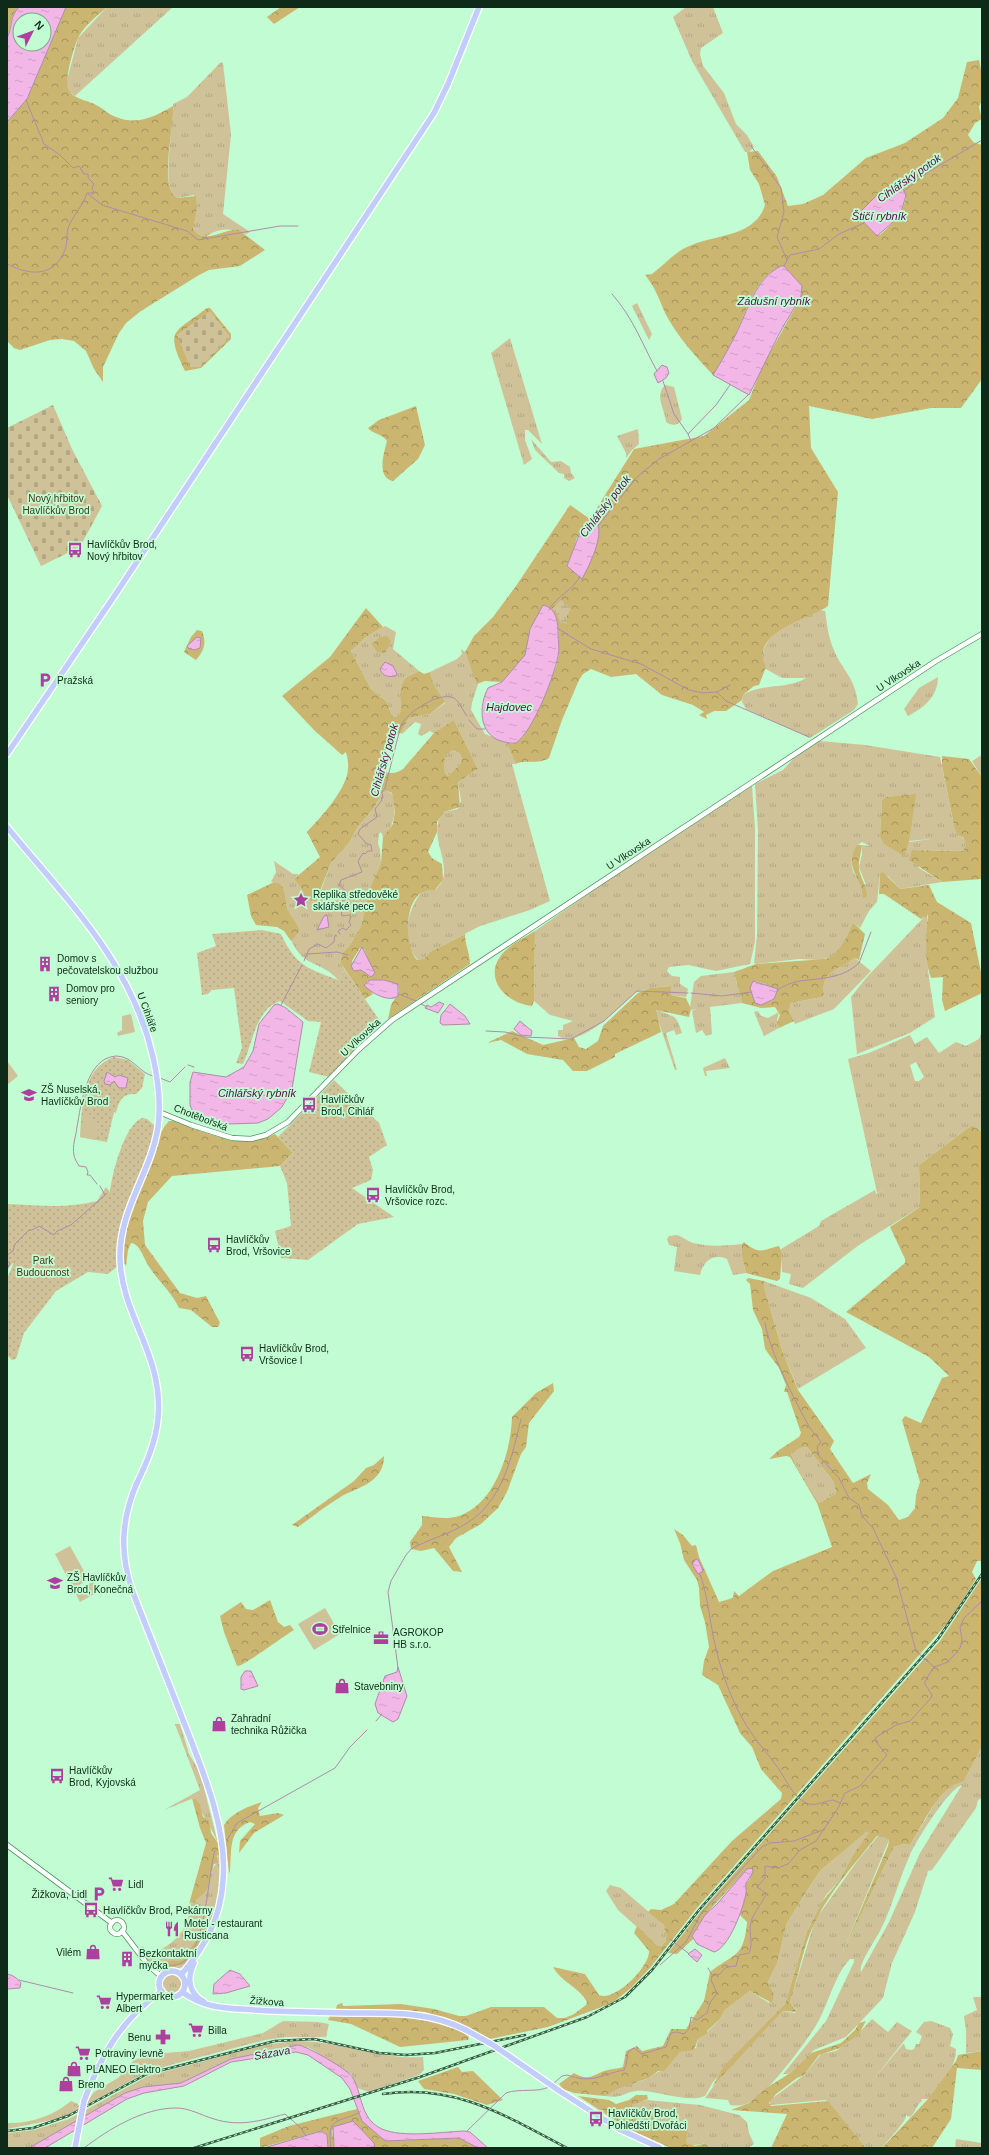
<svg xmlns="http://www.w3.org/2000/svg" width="989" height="2155" font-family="Arial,sans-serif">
  <defs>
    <pattern id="grass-tufts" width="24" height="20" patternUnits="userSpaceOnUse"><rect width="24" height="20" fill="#cfc298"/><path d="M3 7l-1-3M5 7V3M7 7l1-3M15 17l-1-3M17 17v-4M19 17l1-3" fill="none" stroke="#b1a782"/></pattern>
    <pattern id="forest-crowns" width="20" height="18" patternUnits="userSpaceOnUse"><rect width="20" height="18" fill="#cbb671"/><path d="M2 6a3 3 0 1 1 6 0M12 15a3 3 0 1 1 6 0" fill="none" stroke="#a3945c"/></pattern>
    <pattern id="wetland-marsh" width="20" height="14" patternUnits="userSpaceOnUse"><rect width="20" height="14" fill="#cfc298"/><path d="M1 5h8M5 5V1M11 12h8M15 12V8" fill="none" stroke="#b1a782"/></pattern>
    <pattern id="cemetery-stones" width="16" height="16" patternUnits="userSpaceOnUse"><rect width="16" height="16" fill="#cfc298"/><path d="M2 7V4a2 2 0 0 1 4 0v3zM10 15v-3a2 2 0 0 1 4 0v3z" fill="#b1a782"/></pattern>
    <pattern id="park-dots" width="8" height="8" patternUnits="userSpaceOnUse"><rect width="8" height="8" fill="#cfc298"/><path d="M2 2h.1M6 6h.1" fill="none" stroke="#b1a782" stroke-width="1.8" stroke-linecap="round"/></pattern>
    <pattern id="water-ripples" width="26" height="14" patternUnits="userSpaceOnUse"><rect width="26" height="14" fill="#f2b7e7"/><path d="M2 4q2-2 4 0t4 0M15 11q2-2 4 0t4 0" fill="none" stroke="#ce9ec5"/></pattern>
  </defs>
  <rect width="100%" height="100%" fill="#c2fcd2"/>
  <!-- grass -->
  <path fill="url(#grass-tufts)" fill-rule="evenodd" d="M 107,7 L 173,7 L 75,96 L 68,91 L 66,84 L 78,38 Z
    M 686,7 L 713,7 L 723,33 L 701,48 L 700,54 L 703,66 L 724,93 L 736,124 L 747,135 L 754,147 L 749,152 L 745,152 L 692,61 L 673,17 Z
    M 221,62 L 223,63 L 231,134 L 223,214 L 250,232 L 246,234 C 230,228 221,227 205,237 L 195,233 L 193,229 C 191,217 201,207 194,195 L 177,198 C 159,187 175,125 173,104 L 187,97 Z
    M 637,303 L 652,334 L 649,340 L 632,306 Z
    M 510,338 L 542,444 L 528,430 L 525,430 L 525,440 L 532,459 L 524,465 L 491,353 Z
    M 665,385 L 674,387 L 682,419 C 679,426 672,426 666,422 C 665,409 654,396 665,385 Z
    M 638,429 L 639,444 L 632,450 L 626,458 L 626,453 L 617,436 Z
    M 531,439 L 551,462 L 561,461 L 570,467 L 571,473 L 575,478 L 569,481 L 564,478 L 564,474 L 559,473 L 535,450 Z
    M 820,610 L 825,611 C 827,623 828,636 833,648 C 842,671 855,676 858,704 L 854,710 L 810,738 L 746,709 L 742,702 L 743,695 C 761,683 786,690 806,678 L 782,678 L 764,668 C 763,662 762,655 764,649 C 772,627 802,619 820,610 Z
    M 385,626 L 396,632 L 393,649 L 419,671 C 415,673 410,675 407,677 C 395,689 407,709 397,717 L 393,717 L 386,701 L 371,689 L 351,651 L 366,637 Z
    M 461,649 L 465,652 L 478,684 L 472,703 L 471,710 L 485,734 L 506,742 L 516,764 L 512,764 L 550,901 L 530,910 L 480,926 L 430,952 L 424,959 L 418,960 C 400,942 407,912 420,894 L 423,891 L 435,890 C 460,871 423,834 444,812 L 458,809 L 461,801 L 458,782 L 478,769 L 454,720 L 435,734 L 430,731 L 421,736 L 418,734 L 421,724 L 415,722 L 402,734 L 401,733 L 409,718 L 430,714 L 445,703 L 434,685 L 430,672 L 457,659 L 462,654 Z
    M 938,677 C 938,696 924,708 908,716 L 904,709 L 919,688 Z
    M 820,741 L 865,745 L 940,757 L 954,826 L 959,836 L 965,839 L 966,845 L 963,851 L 912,850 L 919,868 L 942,882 L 900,889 L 888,876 L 880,874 L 877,902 L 869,911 L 860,928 L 853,922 L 842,948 L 831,957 L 820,960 L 799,959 L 756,964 L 754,963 L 757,935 L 758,831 L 755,784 L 783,770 L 794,758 ZM 911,795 L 909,841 L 931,839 L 909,842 L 906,847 L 880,835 L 882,800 L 885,797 ZM 862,842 L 870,846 L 861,845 L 862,854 L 859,867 L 866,885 C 849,879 846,851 862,842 Z
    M 453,750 L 456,750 C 469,761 456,767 448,776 L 445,773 C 444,762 441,755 453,750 Z
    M 982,755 L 982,777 L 972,761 Z
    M 752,786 L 755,828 L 755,942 L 750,964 L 716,971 L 688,965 L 669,967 L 667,971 L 672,976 L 680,977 L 680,984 L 688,989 L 686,997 L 671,995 L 671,986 C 658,987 647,988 635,993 C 620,1006 580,1050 558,1036 L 558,1030 L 563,1030 L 563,1025 L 573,1021 L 550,1015 L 534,1001 L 535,931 L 602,884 Z
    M 387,791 L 392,794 C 397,809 395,826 383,837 L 381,832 L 379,834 L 378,844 L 380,849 L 381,863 L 370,887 L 361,926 L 350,945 L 343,952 L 340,962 L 345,970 L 338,980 C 321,960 304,969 291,940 L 300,931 L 288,911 L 284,891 L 276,882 L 271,882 L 276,872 L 274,861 L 293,874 L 299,874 L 294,879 L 313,902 L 319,896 L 331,863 L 349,843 L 357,828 L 374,808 L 382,793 Z
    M 927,914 L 928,971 L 935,1017 L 910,1033 L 857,1054 L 851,997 L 866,978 Z
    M 855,958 L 871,971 L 834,1009 L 795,1024 L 789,1011 L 791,1003 L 822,997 L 824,995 C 821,969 837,971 855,958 Z
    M 734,972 L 742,1003 L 710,1007 L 712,1034 L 706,1036 L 702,1030 L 696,1033 L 692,1011 L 696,1009 L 691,1010 L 690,1007 L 694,982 L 701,976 Z
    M 658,1010 C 674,1019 675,1011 682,1033 L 676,1035 L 674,1030 L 666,1033 L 677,1070 L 675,1070 L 655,1011 Z
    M 758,1011 L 761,1016 L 768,1018 L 779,1012 L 777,1020 L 779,1028 L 764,1036 L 754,1012 Z
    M 982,1031 L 982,1132 L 972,1125 L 919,1165 L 920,1207 L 859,1245 L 803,1288 L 789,1284 L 791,1274 L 782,1272 L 781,1249 L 819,1226 L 821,1221 L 868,1194 L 875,1190 L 876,1194 L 887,1187 L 877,1193 L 848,1059 L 869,1053 L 910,1035 L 915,1044 L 927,1037 L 939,1053 L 956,1042 L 966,1046 L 979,1039 ZM 916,1062 L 924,1077 L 919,1081 L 915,1081 L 910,1065 Z
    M 725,1058 L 730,1068 L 706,1071 L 707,1076 L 705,1076 L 703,1068 Z
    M 676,1235 C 683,1236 686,1241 693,1243 C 712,1247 723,1246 742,1244 L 742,1257 L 746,1273 L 733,1275 L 727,1259 C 712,1253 703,1262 700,1275 L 674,1271 L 677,1247 L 669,1245 L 667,1239 L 669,1236 Z
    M 764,1281 L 811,1298 L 845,1319 L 866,1348 L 798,1389 L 782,1350 L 763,1284 Z
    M 807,1447 L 833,1481 L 836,1492 L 835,1494 L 819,1503 L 798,1469 L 791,1454 L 800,1448 Z
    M 175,1724 L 180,1724 L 189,1754 L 200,1772 L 218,1843 C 211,1827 202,1814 194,1798 L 164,1810 L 200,1790 Z
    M 982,1747 L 982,1798 L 978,1800 L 976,1808 L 932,1870 L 928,1871 L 915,1912 L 892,1963 L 883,1998 L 846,2037 L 814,2050 L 789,2074 L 783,2074 L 826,2021 L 854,1962 L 854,1959 L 850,1959 C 834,1975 828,2007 815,2027 C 804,2045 766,2096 748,2103 C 742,2106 736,2106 730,2105 L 728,2100 L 705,2098 L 721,2076 L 783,2011 L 795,2013 L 797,2011 L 790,2002 L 815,1920 L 858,1860 L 879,1835 L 883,1835 L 889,1840 L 841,1956 L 894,1847 L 903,1844 L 910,1845 L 936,1802 L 952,1784 L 965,1779 ZM 962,1785 L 920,1853 L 889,1922 L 861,1972 C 858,1964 877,1938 881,1929 C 893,1905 899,1879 910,1855 C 916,1841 949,1788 962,1785 Z
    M 867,1830 L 870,1833 L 854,1853 L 839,1881 L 826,1895 L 806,1934 L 785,2004 L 713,2082 L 705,2096 C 687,2104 654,2089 636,2091 C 624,2092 623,2099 605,2096 C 612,2086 637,2084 649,2078 C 654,2075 656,2071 663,2071 L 680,2052 L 696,2048 L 698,2039 L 707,2034 L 707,2032 L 720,2019 L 725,2010 L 750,1991 L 769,2003 L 774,1994 L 768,1982 L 777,1964 L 787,1923 L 810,1886 L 821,1870 Z
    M 220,1853 L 219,1893 L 209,1929 L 200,1930 L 198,1937 L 182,1960 L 157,1963 L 169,1967 L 187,1964 C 181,1969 178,1968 172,1969 C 150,1970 151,1965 139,1949 L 143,1946 L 149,1955 C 168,1948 185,1935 189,1914 C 190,1910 189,1906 191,1902 L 195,1903 L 201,1894 L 209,1887 L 212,1869 L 216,1864 L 218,1855 Z
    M 610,1885 L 621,1888 L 664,1925 L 666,1941 L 661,1946 L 657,1945 L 618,1910 L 606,1891 Z
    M162 1984a10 10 0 1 1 20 0a10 10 0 1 1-20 0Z
    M 973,1997 L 982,1997 L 982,2051 L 966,2053 L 966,2031 L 964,2016 L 977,2010 Z
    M 872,2019 L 888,2032 L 897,2022 L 912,2031 L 872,2081 L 903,2044 L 904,2044 L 906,2049 L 911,2050 L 914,2049 L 916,2044 L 919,2044 L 922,2036 L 916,2032 L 924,2022 L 931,2021 L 950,2028 L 953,2034 L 950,2046 L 956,2049 C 956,2068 941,2084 929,2099 L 921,2099 L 922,2101 C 916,2105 916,2112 910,2117 L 906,2115 C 907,2121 887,2141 882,2148 L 866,2148 L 826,2100 L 770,2105 L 770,2100 L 804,2075 L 821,2054 L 836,2051 L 853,2039 Z
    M 283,2021 L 318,2022 L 329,2024 L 326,2037 L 286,2037 L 265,2040 L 170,2065 L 145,2073 L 62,2118 L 7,2129 L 7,2123 C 30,2124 53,2116 71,2101 L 78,2104 L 77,2106 L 88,2101 L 94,2092 L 118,2078 L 134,2060 L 153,2054 L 189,2051 L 263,2033 Z
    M 294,2041 C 338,2040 378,2060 423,2057 L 424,2070 L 419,2075 L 369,2092 L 357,2088 L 352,2075 L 310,2048 L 298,2045 L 277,2049 L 231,2059 L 181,2083 L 143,2087 L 125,2093 L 29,2148 L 7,2148 L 7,2133 L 34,2130 L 69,2119 L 148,2076 L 264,2045 Z
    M 647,2100 L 700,2105 L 739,2115 L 747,2122 L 749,2133 L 754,2144 L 748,2148 L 709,2148 L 706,2143 L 689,2146 L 685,2142 L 687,2134 L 669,2123 L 664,2126 L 659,2125 C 658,2123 656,2118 654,2117 C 648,2112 630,2122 620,2116 L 621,2109 L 631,2103 Z
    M 956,2139 L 982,2143 L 982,2148 L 955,2148 Z"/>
  <!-- forest -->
  <path fill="url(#forest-crowns)" fill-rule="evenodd" d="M 7,7 L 19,7 C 9,16 12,27 7,38 Z
    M 66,7 L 107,7 C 97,16 84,26 78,38 C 74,47 63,83 69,91 C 75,100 89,100 98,106 C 104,109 109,115 116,117 C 137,126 156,116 173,106 C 175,126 158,186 177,198 L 196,196 L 197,208 L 193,229 C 204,246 224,228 239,230 L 265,250 L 240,266 L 209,270 L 199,275 L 141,311 L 126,323 L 119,333 L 103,367 L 103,382 L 94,369 L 86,351 L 74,341 L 62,339 L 50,340 L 20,350 L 14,348 L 7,341 L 7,122 L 27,99 Z
    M 281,7 L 300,7 L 274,24 L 267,17 Z
    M 979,60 C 982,73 986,95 979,107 L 982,119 L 975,123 L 968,135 L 973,142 L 982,145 L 982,379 L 961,408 L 931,408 L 872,419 L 809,406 L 811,448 L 838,492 L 828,606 C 810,619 748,632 766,667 L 759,685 L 754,686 L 743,695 L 742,700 L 726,711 L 714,711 L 706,715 L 707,719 L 699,715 L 704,712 L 693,705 L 662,695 L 636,674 L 611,677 L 591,669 L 583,674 L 579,680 L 562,720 L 549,758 C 538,765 525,759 516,764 L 506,742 L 512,744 L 523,737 L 531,724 L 556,667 L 559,654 L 558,624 L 550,610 L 541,608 L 539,616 L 530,629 L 525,655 L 502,682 L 485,681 L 477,684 L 465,652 L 474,636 L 493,617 L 516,586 L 570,505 L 590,519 L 634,449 L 704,436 L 749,400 L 762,367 L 801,297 L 802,286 L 784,266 C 755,274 747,311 736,334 C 729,348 721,362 713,375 C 695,356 677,336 665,313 C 659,299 655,287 645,275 L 652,274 C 664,265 674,253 687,247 C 713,234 755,238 765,205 L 759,184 L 750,170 L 747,152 L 758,151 L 777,177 L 788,206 L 803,204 L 823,195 L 866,158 L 905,143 L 943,118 L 958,98 L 967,62 ZM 895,187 L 906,198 L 900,216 L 880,235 L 875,234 L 857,215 L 883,190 ZM 598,523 L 599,535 L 582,578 L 568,567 L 567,564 L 572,556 L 577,537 Z
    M 207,308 L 210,308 L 231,334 L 231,339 L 201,368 L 185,371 C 165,329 173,334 207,308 Z
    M 416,406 L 425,445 L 418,459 L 393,481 C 376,477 384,453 387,441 C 383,434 371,433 368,428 L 379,420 Z
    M 366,608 L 383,627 L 366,637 L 351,651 L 371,689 L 386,701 L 393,717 L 397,717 C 407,708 394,689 407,677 C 410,675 415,673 419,671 L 424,674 L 430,672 L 434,685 L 445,702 L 430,714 L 409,718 L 401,733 L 390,735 L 386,747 L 383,771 C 391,774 396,774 403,769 L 434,733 L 454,720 L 478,769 L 458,782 L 460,807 L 444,812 L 437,822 L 437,832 L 428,852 L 432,858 L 442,864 L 443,880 L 435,890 C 431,891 426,890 423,892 C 404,901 404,946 417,960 L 424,959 L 430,952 L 465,934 C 465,945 470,953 470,964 L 388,1019 L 391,1005 L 399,992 L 398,984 L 384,980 L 369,981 L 367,981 L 370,990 L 373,994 L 365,999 L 340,962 L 343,952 L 350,945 L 361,926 L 370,887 L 381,863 L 383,837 L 393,824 L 395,811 L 392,793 L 387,791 L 382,793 L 374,808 L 357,828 L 349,843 L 331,863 L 316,901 L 311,901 L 294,879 L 320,857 L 307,832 C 321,817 348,788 348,768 C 349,762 347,757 346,752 L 342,755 L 314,730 L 282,696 L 330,657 ZM 453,750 L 456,750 C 469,761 456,767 448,776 L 445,773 C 444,762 442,756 453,750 ZM 360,948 L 364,949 L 368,959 L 370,977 L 361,970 L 354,971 L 352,961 Z
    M 197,630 L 202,631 C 207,643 204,651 196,660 L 184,652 L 191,637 Z
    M 387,636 L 391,641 L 385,653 L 377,652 L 372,644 L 380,637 Z
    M 942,756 L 969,759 L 982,777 L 982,879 L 942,882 L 909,860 L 912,850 L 963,851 L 966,845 L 964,838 L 957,835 L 954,826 L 942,766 Z
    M 916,794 L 909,842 L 904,856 L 884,844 L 880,835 L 882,800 L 885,797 Z
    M 857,845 L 861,845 C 862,853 858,860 859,868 C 860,878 867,885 867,897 L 863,898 C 862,893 862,887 859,882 C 853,870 847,859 857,845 Z
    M 883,872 L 900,889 L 929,885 L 937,902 L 971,923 L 982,977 L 982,992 L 980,994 L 945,1011 L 942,1000 L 943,977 L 931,978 C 924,959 926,935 928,915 L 921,919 L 884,894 L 879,894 L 880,874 Z
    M 274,882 C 288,883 284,903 289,912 C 292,918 297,923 300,931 L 291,941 L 284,931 L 277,927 L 256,925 L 251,916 L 247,895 Z
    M 853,922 L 865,934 L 859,960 L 855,958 C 837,971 821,970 824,995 L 822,997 L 791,1003 L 789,1011 L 794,1021 L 779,1028 L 777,1023 L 780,1015 L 775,1007 L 761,1008 L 742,1003 L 734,972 L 756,964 L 826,959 C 842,951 846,938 853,922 ZM 755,981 L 765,984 L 773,1000 L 761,1005 Z
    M 535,931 L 534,1001 L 532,1006 C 503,1003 480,974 506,950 C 514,942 526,937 535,931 Z
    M 671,986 L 671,995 L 686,998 L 691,1009 L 689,1017 L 656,1010 L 661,1032 L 615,1054 L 615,1057 L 587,1071 L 573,1071 L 563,1060 L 527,1054 L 501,1040 L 487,1043 L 512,1031 L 543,1045 L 574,1038 L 579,1047 L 586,1049 L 598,1041 L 603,1026 L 638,993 L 650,988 Z
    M 169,1121 L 173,1121 C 208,1133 239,1150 275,1134 L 293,1153 L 280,1166 L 172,1176 L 148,1202 L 143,1221 L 145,1245 L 180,1293 L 197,1298 L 206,1296 L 220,1323 L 218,1327 L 212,1327 L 191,1310 L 179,1308 C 171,1291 157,1280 148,1265 C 143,1257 140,1244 131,1243 L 128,1250 L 126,1266 L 123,1261 C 123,1221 138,1196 152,1161 C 157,1147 158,1132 169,1121 Z
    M 972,1125 L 982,1132 L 982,1561 L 977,1561 L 972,1572 L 976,1579 L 950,1620 L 697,1908 L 650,1968 L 631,1988 L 616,2000 L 607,2005 L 548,2027 L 490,2039 L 459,2023 L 425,2012 L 397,2010 L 336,2009 L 337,2005 L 342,2003 L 343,2006 L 401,2004 L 434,2009 L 459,2016 L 466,2016 L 491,2007 L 544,2007 L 557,2018 L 565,2018 L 574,2014 L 586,2005 L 587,2002 C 579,1987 561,1982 553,1967 L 585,1974 L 599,1995 C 615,2002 650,1966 649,1951 L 634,1933 L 637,1926 L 657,1945 L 661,1946 L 666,1941 L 664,1925 L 648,1912 L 651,1909 L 661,1910 L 674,1904 L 732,1841 L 781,1799 L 782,1793 L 761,1769 L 752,1747 L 740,1733 L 718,1685 L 702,1675 L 704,1661 L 709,1647 L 705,1622 L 700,1606 L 699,1588 L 697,1580 L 684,1560 L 680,1543 L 674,1529 L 683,1535 L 692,1546 L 696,1545 L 699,1557 L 719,1602 L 733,1598 L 734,1591 L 739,1596 L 773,1571 L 832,1547 L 817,1503 L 790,1457 L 786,1456 L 769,1459 L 779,1450 L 799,1437 L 801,1433 L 787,1392 L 784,1392 L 786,1385 L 779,1368 L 765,1349 L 762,1329 L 753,1310 L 750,1284 L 746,1280 L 748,1278 L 764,1281 L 764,1287 L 782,1350 L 798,1390 L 834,1441 L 830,1449 L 853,1483 L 871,1474 L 867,1483 L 868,1489 L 888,1505 L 899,1520 L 908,1517 L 915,1508 L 916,1495 L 920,1482 L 902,1420 L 905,1416 L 921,1423 L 942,1378 L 949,1376 L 929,1357 L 846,1312 L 905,1263 L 905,1259 L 890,1227 L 920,1207 L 919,1165 ZM 807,1447 L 833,1481 L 836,1492 L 835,1494 L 819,1503 L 798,1469 L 791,1454 L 800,1448 Z
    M 744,1242 C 760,1256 764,1249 779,1246 L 782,1253 L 780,1279 L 777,1281 L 746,1273 L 742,1257 L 742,1244 Z
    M 553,1383 L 554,1391 L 529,1423 L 526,1447 L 521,1454 L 507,1492 L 498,1508 L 481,1524 L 456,1538 L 449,1547 L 462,1572 L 453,1571 L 434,1548 L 421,1551 L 411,1549 L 410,1542 L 422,1525 L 422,1516 C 434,1517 447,1520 459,1516 C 495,1504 511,1452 512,1417 L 536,1393 Z
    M 384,1456 C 384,1482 359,1487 342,1496 C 327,1505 312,1517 298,1527 L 292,1525 L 354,1481 L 366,1468 L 374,1465 Z
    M 982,1578 L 982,1747 L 965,1779 L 963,1782 C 941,1783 921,1828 910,1845 L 903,1844 L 894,1847 L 841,1956 L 888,1846 L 889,1840 L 881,1835 L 877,1836 C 856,1862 831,1890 816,1920 C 803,1945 799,1975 790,2002 L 797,2012 L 783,2011 L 712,2087 L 724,2066 L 785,2004 L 806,1934 L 822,1902 L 839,1881 L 854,1853 L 869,1833 L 867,1831 L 821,1870 L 810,1886 L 787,1923 L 777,1964 L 768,1982 L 774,1994 L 772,2003 L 750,1991 L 725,2010 L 720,2019 L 707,2031 L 707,2034 L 698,2039 L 694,2050 L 680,2052 L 664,2071 L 658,2071 L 649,2078 L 617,2089 L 605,2096 L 574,2093 L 563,2089 L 559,2084 L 574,2073 C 588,2081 592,2076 604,2071 C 610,2069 617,2069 623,2067 L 626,2051 L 637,2046 L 642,2051 L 663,2046 L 671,2029 L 686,2029 L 704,2001 L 710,1972 C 734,1953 744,1958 747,1922 L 739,1914 L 746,1892 L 746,1883 L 750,1879 L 747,1869 L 705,1915 L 692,1936 L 693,1939 L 677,1954 L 668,1953 L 701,1911 L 940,1641 Z
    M 270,1600 L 278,1622 L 284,1627 L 290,1625 L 294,1630 C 282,1637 246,1665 237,1666 L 224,1632 L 220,1616 L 241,1602 L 246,1609 L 253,1610 Z
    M 192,1798 C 200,1799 201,1810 203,1817 L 209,1820 L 211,1833 L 218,1843 L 220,1853 L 217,1856 L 218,1863 L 214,1864 C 210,1871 212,1879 209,1886 C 207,1891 198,1897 195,1903 L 191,1902 L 189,1904 L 206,1843 L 200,1828 Z
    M 262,1802 L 258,1808 L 260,1816 L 278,1813 L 284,1815 L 254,1833 L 239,1853 L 240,1841 L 255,1824 L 250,1822 C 227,1830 232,1853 230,1873 L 229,1872 L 224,1825 C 231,1813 249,1806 262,1802 Z
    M 201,1926 L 209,1929 L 198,1949 L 187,1964 L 169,1967 L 159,1967 L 158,1962 L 182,1960 L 198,1937 Z
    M 383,2015 C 410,2016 449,2017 469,2037 L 468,2040 L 400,2047 L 351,2024 L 328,2020 L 330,2016 Z
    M 866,2021 L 859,2034 L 853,2039 L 840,2048 L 819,2055 L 804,2075 L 797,2078 L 776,2094 L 769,2103 L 771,2106 L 828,2101 L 866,2148 L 771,2148 L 787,2114 L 731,2110 L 749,2103 L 766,2088 L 789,2074 L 811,2053 L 841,2043 L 855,2030 L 859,2023 Z
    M 982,2051 L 982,2070 L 957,2068 L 951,2119 L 932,2148 L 882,2148 L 929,2098 L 956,2061 L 958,2055 Z
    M 458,2067 L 462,2072 L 473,2071 L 503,2100 L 487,2105 L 454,2094 L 424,2089 L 418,2081 Z
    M 636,2095 L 647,2095 L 648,2099 L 621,2109 L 620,2116 L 631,2119 L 652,2115 L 659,2125 L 664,2126 C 672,2121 678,2120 686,2124 L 688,2129 L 686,2143 L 695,2146 L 706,2143 L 709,2148 L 671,2148 L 630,2130 L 578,2096 L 609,2100 L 616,2104 L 629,2100 Z
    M 357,2109 L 362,2121 L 393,2141 L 459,2138 L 478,2148 L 375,2148 L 374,2143 L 353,2121 L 332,2130 L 334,2148 L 328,2148 L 327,2135 L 321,2131 L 260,2148 L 260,2138 L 289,2126 Z"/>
  <!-- wetland -->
  <path fill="url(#wetland-marsh)" d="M 561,600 L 571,609 L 567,615 L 567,624 L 560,622 L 558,616 L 552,609 Z"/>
  <!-- cemetery -->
  <path fill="url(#cemetery-stones)" d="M 210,311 L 230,337 L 200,367 L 190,367 L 177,335 Z
    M 53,405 L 72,449 L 102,506 L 80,547 L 41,566 L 7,495 L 7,428 Z"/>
  <!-- park -->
  <path fill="url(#park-dots)" d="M 262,930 L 281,934 C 296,966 307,968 338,980 L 345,970 L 382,1024 L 354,1050 L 329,1077 L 309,1072 L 321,1022 L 308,1021 L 280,1001 C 255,1010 253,1043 243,1064 L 236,1063 L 242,1048 L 234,988 L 212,990 L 208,994 L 202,995 L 197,953 L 216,946 L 212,934 Z
    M 114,1057 L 128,1060 L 145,1074 L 142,1088 L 136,1094 C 123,1093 119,1100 116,1113 L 114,1112 L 107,1142 L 80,1137 C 82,1108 82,1068 114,1057 Z
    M 334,1080 L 379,1123 L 387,1145 L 369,1157 L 373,1170 L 371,1180 L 352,1188 L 394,1217 L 358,1224 L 308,1260 L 281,1258 L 275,1231 L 291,1226 L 287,1183 L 280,1166 L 293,1153 L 278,1137 Z
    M 142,1118 L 147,1119 L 155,1126 C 146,1178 113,1210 117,1267 L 108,1274 L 88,1272 L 56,1291 L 24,1333 L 16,1359 L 12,1360 L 7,1355 L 7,1279 L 14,1262 L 7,1269 L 7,1204 C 37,1205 68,1209 97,1201 L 106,1187 L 110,1192 C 112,1174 124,1125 142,1118 Z"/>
  <!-- pitch -->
  <path fill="#cfc298" d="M 131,1014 L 135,1032 L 118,1036 L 117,1033 L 122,1030 L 122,1016 Z
    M 7,1061 L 18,1076 L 8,1084 L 7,1082 Z
    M 84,1113 L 92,1115 L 91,1121 L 100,1123 L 96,1140 L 80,1137 Z
    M 70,1546 L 89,1580 L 73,1588 L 55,1554 Z
    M 93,1582 L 98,1592 L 80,1602 L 74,1591 Z
    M 325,1608 L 340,1634 L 314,1650 L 298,1624 Z"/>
  <!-- water -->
  <path fill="url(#water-ripples)" stroke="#ad8da9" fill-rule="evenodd" d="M 19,7 L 66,7 L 27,99 L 7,122 L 7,38 C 13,27 9,17 19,7 ZM 20,20 L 44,20 L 44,44 L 20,44 Z
    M 895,187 L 903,189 L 906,195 L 900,216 L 877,236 L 857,215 L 882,190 Z
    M 781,266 L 784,266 L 802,286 L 801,296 L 779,334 L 749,395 L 713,375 C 721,362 729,348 736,334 C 748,310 755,279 781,266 Z
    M 662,365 L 667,367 L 669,373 L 666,378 L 658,383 L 654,374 Z
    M 594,520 L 597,520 C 604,537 590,564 582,579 L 567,566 L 581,530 Z
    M 543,605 C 557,608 558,623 558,634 C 558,641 560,649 558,656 C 554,677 533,731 516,743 C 510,744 506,742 501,741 C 478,734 479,705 488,688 L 502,682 L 525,655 L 530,629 Z
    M 197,637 L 201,638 L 200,648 L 194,650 L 188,648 L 187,646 Z
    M 385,662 L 393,666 L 397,674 L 396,676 C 389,677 383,677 380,669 Z
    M 327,915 L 329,927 L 317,930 L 324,916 Z
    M 362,947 L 375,973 L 371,977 L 361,970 L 354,971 L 351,966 Z
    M 370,980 L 384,980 L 398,984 L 398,996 C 389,1003 371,993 364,985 Z
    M 753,981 L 778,989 L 774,999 L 761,1005 L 755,1003 L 750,988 Z
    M 439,1002 L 444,1004 L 438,1013 L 425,1008 L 427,1005 L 431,1007 Z
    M 278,1004 L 286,1008 L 303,1022 L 292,1089 L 282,1107 L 268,1119 L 258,1123 L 228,1124 L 210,1121 L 200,1117 L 192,1110 L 190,1105 L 190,1082 L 193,1072 L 226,1077 L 244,1067 L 253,1051 L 259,1024 L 274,1005 Z
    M 450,1004 L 465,1016 L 470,1024 L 443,1025 L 440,1023 L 441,1015 Z
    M 520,1021 L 532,1031 L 531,1036 L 521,1035 L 514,1029 Z
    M 107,1072 L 115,1077 L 119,1075 L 128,1078 L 126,1088 L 119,1088 L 114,1081 L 110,1085 L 105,1084 L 104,1081 Z
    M 696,1559 L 699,1561 L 703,1571 L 698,1574 L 692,1564 Z
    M 398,1667 L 407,1696 L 398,1719 L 393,1722 L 378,1713 L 375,1704 L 385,1676 L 397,1672 Z
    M 245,1671 L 251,1671 L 258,1686 L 244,1690 L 241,1689 L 241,1677 Z
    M 752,1868 L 753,1872 C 751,1876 748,1880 746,1883 C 745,1886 747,1890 746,1893 C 744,1907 729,1948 714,1952 L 697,1944 L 692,1936 L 705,1915 L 717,1904 L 747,1869 Z
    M 695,1949 L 702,1955 L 697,1962 L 688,1954 Z
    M 230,1970 L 240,1974 L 250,1986 L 226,1993 L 213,1994 L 214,1984 Z
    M 7,1974 C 13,1975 17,1978 21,1983 L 20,1988 L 7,1989 Z
    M 298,2045 C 307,2046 349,2070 353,2078 C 363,2096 360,2119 382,2129 C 403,2138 441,2132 464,2131 L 470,2132 L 488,2148 L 478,2148 L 459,2138 L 385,2141 L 362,2121 L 350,2089 L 342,2078 L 308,2055 L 296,2052 L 231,2062 L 184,2086 L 144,2093 L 127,2099 L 45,2148 L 29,2148 L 125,2093 L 143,2087 L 181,2083 L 231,2059 Z
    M 353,2121 L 374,2143 L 375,2148 L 334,2148 L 333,2127 Z
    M 321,2131 L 327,2135 L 328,2148 L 264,2148 Z"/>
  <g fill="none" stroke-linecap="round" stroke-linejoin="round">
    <!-- stream -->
    <path stroke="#ad8da9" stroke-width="1" d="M 751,146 L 781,188 L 784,212 L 777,237 L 787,260
      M 904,191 L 927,173 L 982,140
      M 88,194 L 102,205 L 187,231 L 198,240 L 280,226 L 298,226
      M 7,264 C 28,275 53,278 64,252 C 68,245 66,236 68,228 C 73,215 83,206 87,193 L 94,193 L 92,188 L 94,184 L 88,178 L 88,174 L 84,174 L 79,166 L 73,168 L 60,155 L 44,144 L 26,100
      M 784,266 L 790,255 L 819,249 L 839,234 L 864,223
      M 612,294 C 634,319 642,344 657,371
      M 663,381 L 674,414 L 688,434
      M 691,441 L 714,428 L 748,395
      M 598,526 L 637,477 L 659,459 L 691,441 L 688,434 L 716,405 L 730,385
      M 549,610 C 556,596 574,590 580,576
      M 557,628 L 591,649 L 641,664 L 689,690 L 703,693 L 717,692 L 726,701 L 809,737
      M 717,692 L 730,685
      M 469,720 L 477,729 L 485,729
      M 340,934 L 338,931 L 343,928 L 346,930 L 351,925 L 349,922 L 351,917 L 349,915 L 342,916 L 341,909 L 338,908 L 340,902 L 348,898 L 344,889 L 339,885 L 341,880 L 362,872 L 358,861 L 363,853 L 365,854 L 368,851 L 372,851 L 371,845 L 367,844 L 358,834 L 360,829 L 377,817 L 375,809 L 382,800 L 381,797 L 383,798 L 382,792 L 385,788 L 401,725 C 408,712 439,691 454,698 C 459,701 463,711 467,716
      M 308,954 L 337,952 L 348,955
      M 304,961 L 309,949 L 318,944 L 326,948 L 334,942 L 335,935 L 337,936
      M 777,990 C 784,986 792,982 800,981 C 821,978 842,979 859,963 L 871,932
      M 691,993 L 722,996 L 752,992
      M 399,994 L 416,1001
      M 421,1004 L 427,1007
      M 281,1005 L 302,965
      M 486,1031 L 505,1032 L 525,1037 L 571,1039 L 604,1021 L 637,991 L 688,993
      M 188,1065 L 194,1067
      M 160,1078 L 170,1082 L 185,1067
      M 97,1184 L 90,1175 L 87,1175 L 88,1172 L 86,1167 L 79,1166 C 77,1162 74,1158 74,1155 C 72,1146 76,1136 77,1127 C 81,1105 86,1058 116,1056 C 133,1056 139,1073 153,1076
      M 7,1255 L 13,1251 L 15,1244 L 29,1230 L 32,1230 L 39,1226 L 54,1235 L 57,1231 L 71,1225 L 105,1195 L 100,1186
      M 7,1261 L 10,1263 L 7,1270
      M 765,1323 C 769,1350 796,1403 810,1428 C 813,1433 818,1437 821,1442 L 817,1447 L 819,1456 L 839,1478 L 849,1498 L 859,1505 L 862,1516 L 873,1528 L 896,1577 L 916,1651 L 934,1667
      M 700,1574 C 709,1599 710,1627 717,1653 C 724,1681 736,1711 752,1734 C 760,1746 770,1756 778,1768 C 786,1779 793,1797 806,1803 C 816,1807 823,1801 833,1800 L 840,1803
      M 398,1668 L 388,1592 L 391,1581 L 406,1555 L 411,1549 C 429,1539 450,1534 467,1523 C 503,1501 512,1456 521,1419
      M 376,1721 L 382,1714
      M 227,1840 L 237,1823 L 335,1768 L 350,1747 L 367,1730
      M 670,1939 L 688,1953
      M 660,1965 L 686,1942 L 702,1912 L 762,1847 L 770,1843 L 794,1841 L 825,1829
      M 160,1968 L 162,1965 C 168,1965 175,1966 180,1964 C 207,1951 207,1877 215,1850
      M 708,1968 L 712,1975
      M 19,1980 L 73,1993
      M 553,2084 L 562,2076 L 567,2075 C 593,2084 599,2075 624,2070 L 626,2065 L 628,2052 L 634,2048 L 642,2054 L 666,2047 L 671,2033 L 676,2032 L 684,2034 L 689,2029 L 691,2017 L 697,2020 L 707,2013 L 710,2003 L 717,1993 L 711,1980 L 712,1976 L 720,1974 L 726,1967 L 736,1966 L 739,1955 L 749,1953 C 754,1943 748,1933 751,1922 C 754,1911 763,1903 766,1893 L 757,1887 L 765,1878 L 765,1866 L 778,1868 L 788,1864 L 800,1850 L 816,1841 L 838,1808 L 845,1793 L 860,1786 L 887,1755 L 876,1742 L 875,1738 L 896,1725 L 910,1721 L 931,1698 L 932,1695 L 925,1684 L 925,1681 L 934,1667 L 948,1662 L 960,1648 L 962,1640 L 960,1627 L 964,1618 L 982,1601
      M 467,2131 L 506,2093 C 520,2088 537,2093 549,2087
      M 84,2148 C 109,2129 143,2108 176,2108 C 189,2108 201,2115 214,2119 C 239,2127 260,2121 285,2114 L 300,2127 L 306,2136
      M 331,2148 C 327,2119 334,2123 359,2113"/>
    <!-- secondary casing -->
    <g stroke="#4d9364" stroke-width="6">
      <path id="secondary" d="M 159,1112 L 191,1125 L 232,1138 L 251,1139 L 266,1135 L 288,1122 L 358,1050 L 392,1020 L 936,661 L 982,634
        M 7,1845 L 112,1923
        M110 1927a7 7 0 1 1 14 0a7 7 0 1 1-14 0Z
        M 122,1931 L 148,1965 L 162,1977"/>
    </g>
    <!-- primary casing -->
    <g stroke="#fff" stroke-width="8">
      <path id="primary" d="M 7,754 L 113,598 L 434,113 L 448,84 L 479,7
        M 7,827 C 66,899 132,963 153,1057 C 158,1079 161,1104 158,1127 C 151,1173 119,1209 120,1258 C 121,1316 164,1355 158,1418 C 156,1442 146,1464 136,1485 C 121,1521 120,1554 132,1590 C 148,1632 165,1673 181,1715 C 200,1764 228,1827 223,1880 C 221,1918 205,1947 181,1975
        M 194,1963 C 187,1978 188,1993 204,2002
        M159 1984a13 13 0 1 1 26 0a13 13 0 1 1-26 0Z
        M 182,1992 C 206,2009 226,2008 254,2010 C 286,2012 318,2012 351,2013 C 391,2013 429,2011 466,2030
        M 561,2092 L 619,2129 L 660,2148
        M 84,2101 C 100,2057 122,2018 162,1991"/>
    </g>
    <!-- secondary -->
    <use href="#secondary" stroke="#fff" stroke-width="4.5"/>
    <!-- primary -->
    <use href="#primary" stroke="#c1cdfd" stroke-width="5.5"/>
    <!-- rail casing -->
    <g stroke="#385d44" stroke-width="2.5">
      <path id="rail" d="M 383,2094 C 455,2083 506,2116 567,2148
        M 7,2131 L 33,2128 L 68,2116 L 147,2074 L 275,2041 L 314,2039 L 379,2053 L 406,2055 L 435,2053 L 525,2035
        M 194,2148 L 420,2077 L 587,2017 L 625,1997 L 652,1970 L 699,1910 L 938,1639 L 982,1574"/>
    </g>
    <!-- rail -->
    <use href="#rail" stroke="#c2fcd2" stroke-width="1" stroke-dasharray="3" stroke-linecap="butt"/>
    <!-- primary-bridge casing -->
    <g stroke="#fff" stroke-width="8" stroke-linecap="butt">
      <path id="primary-bridge" d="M 466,2030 L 493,2045 L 561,2092
        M 75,2148 L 84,2101"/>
    </g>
    <!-- primary-bridge -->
    <use href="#primary-bridge" stroke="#c1cdfd" stroke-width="5.5"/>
  </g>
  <!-- icons -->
  <defs>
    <g id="bus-bare" transform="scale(1.2)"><path d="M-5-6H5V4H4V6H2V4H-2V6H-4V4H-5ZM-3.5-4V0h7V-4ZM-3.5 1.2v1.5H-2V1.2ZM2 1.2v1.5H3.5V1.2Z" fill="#ad409f" stroke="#c2fcd2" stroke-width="2.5" paint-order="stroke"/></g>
    <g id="parking-bare" transform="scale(1.2)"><path d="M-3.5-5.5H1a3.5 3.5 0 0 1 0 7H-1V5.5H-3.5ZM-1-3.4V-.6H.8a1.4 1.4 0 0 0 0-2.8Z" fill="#ad409f" stroke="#c2fcd2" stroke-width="2.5" paint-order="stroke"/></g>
    <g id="sight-bare" transform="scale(1.2)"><path d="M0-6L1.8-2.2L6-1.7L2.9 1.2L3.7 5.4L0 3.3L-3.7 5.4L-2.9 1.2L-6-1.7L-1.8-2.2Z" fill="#ad409f" stroke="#c2fcd2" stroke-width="2.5" paint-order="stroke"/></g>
    <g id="building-bare" transform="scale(1.2)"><path d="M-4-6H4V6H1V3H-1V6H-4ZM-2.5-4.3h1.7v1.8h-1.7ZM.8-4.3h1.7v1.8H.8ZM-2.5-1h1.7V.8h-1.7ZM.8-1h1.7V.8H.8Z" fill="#ad409f" stroke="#c2fcd2" stroke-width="2.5" paint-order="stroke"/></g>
    <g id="school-bare" transform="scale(1.2)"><path d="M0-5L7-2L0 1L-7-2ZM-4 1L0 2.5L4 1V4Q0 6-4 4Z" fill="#ad409f" stroke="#c2fcd2" stroke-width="2.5" paint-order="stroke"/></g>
    <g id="stadium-bare" transform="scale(1.2)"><path d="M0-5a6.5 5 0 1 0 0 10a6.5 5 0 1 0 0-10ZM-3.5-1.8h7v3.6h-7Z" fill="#ad409f" stroke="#c2fcd2" stroke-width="2.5" paint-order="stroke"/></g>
    <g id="office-bare" transform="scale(1.2)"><path d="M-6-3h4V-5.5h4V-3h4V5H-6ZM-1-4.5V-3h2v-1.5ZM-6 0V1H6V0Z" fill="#ad409f" stroke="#c2fcd2" stroke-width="2.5" paint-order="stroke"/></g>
    <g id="shop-bare" transform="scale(1.2)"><path d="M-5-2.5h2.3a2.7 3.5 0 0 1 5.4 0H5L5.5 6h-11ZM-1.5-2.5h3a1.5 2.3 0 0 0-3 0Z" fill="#ad409f" stroke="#c2fcd2" stroke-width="2.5" paint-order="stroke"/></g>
    <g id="supermarket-bare" transform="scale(1.2)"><path d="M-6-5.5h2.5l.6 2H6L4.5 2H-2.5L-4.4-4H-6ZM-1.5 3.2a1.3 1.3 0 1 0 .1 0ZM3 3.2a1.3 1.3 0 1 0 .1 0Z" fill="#ad409f" stroke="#c2fcd2" stroke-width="2.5" paint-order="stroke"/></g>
    <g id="restaurant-bare" transform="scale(1.2)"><path d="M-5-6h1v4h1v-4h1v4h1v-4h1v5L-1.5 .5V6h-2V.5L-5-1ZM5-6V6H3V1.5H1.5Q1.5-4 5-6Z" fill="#ad409f" stroke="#c2fcd2" stroke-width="2.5" paint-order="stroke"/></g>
    <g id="pharmacy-bare" transform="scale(1.2)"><path d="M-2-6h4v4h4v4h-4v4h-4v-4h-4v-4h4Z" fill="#ad409f" stroke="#c2fcd2" stroke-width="2.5" paint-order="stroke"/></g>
  </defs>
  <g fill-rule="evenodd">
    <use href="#bus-bare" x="75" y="550"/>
    <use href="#parking-bare" x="45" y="680"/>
    <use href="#sight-bare" x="301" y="900"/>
    <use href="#building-bare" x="45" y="964"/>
    <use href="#building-bare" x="54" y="994"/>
    <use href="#school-bare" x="29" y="1095"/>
    <use href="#bus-bare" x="309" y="1105"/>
    <use href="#bus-bare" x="373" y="1195"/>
    <use href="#bus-bare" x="214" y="1245"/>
    <use href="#bus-bare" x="247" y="1354"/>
    <use href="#school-bare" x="55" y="1583"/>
    <use href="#stadium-bare" x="320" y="1629"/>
    <use href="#office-bare" x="381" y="1638"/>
    <use href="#shop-bare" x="342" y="1686"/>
    <use href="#shop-bare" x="219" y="1724"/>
    <use href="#bus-bare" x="57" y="1776"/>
    <use href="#supermarket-bare" x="116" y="1884"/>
    <use href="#parking-bare" x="99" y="1894"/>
    <use href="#bus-bare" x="91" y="1910"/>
    <use href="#restaurant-bare" x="172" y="1929"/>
    <use href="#shop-bare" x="93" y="1952"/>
    <use href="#building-bare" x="127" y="1959"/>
    <use href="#supermarket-bare" x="104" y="2002"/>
    <use href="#supermarket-bare" x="196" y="2030"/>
    <use href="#pharmacy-bare" x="163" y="2037"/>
    <use href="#supermarket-bare" x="83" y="2053"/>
    <use href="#shop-bare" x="74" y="2069"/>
    <use href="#shop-bare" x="66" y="2084"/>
    <use href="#bus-bare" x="596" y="2119"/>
  </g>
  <g text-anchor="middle" stroke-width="3.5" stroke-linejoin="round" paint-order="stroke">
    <!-- park labels -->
    <g font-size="10" fill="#413819" stroke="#c2fcd2">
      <text x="56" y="502">Nový hřbitov<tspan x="56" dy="12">Havlíčkův Brod</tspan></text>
      <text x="43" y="1264">Park<tspan x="43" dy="12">Budoucnost</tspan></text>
    </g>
    <!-- poi labels -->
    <g font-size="10" fill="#0d2b18" stroke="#c2fcd2" text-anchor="start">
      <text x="87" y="548">Havlíčkův Brod,<tspan x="87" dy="12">Nový hřbitov</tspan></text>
      <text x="57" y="684">Pražská</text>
      <text x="313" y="898">Replika středověké<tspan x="313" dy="12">sklářské pece</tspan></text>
      <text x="57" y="962">Domov s<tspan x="57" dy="12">pečovatelskou službou</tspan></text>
      <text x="66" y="992">Domov pro<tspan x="66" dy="12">seniory</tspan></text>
      <text x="41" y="1093">ZŠ Nuselská,<tspan x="41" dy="12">Havlíčkův Brod</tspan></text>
      <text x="321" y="1103">Havlíčkův<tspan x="321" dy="12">Brod, Cihlář</tspan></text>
      <text x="385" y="1193">Havlíčkův Brod,<tspan x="385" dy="12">Vršovice rozc.</tspan></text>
      <text x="226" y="1243">Havlíčkův<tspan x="226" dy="12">Brod, Vršovice</tspan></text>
      <text x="259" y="1352">Havlíčkův Brod,<tspan x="259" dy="12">Vršovice I</tspan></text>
      <text x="67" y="1581">ZŠ Havlíčkův<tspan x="67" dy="12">Brod, Konečná</tspan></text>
      <text x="332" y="1633">Střelnice</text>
      <text x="393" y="1636">AGROKOP<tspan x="393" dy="12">HB s.r.o.</tspan></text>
      <text x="354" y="1690">Stavebniny</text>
      <text x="231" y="1722">Zahradní<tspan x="231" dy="12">technika Růžička</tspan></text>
      <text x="69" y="1774">Havlíčkův<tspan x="69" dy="12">Brod, Kyjovská</tspan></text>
      <text x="128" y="1888">Lidl</text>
      <text x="87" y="1898" text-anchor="end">Žižkova, Lidl</text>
      <text x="103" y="1914">Havlíčkův Brod, Pekárny</text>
      <text x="184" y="1927">Motel - restaurant<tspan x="184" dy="12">Rusticana</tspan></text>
      <text x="81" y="1956" text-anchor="end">Vilém</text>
      <text x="139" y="1957">Bezkontaktní<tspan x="139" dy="12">myčka</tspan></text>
      <text x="116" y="2000">Hypermarket<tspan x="116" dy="12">Albert</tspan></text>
      <text x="208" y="2034">Billa</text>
      <text x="151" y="2041" text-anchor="end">Benu</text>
      <text x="95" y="2057">Potraviny levně</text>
      <text x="86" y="2073">PLANEO Elektro</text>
      <text x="78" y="2088">Breno</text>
      <text x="608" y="2117">Havlíčkův Brod,<tspan x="608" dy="12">Pohledští Dvořáci</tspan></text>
    </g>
    <!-- street labels -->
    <g font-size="10" fill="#0d2b18" stroke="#c2fcd2">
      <text transform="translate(898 675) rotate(-33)" y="4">U Vlkovska</text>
      <text transform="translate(628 853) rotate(-33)" y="4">U Vlkovska</text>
      <text transform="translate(148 1012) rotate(70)" y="4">U Cihláře</text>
      <text transform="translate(360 1037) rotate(-43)" y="4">U Vlkovska</text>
      <text transform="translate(201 1117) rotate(21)" y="4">Chotěbořská</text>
      <text transform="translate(267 2001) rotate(4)" y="4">Žižkova</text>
    </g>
    <!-- water labels -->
    <g font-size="11" font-style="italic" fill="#520e4b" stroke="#c2fcd2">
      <text transform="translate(909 178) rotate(-35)" y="4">Cihlářský potok</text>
      <text x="879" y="220">Štičí rybník</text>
      <text x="774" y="305">Zádušní rybník</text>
      <text transform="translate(605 506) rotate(-52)" y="4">Cihlářský potok</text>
      <text x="509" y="711">Hajdovec</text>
      <text transform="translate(384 760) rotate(-74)" y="4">Cihlářský potok</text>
      <text x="257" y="1097">Cihlářský rybník</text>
      <text transform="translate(272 2053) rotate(-10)" y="4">Sázava</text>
    </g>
  </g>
  <!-- border -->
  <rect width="989" height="2155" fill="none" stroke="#0d2b18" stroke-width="16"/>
  <!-- north arrow -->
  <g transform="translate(32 32) rotate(48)"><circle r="19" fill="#c2fcd2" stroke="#7aa888"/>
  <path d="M0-3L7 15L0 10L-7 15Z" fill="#ad409f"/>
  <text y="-6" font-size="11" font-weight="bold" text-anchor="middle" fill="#0d2b18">N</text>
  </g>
</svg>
